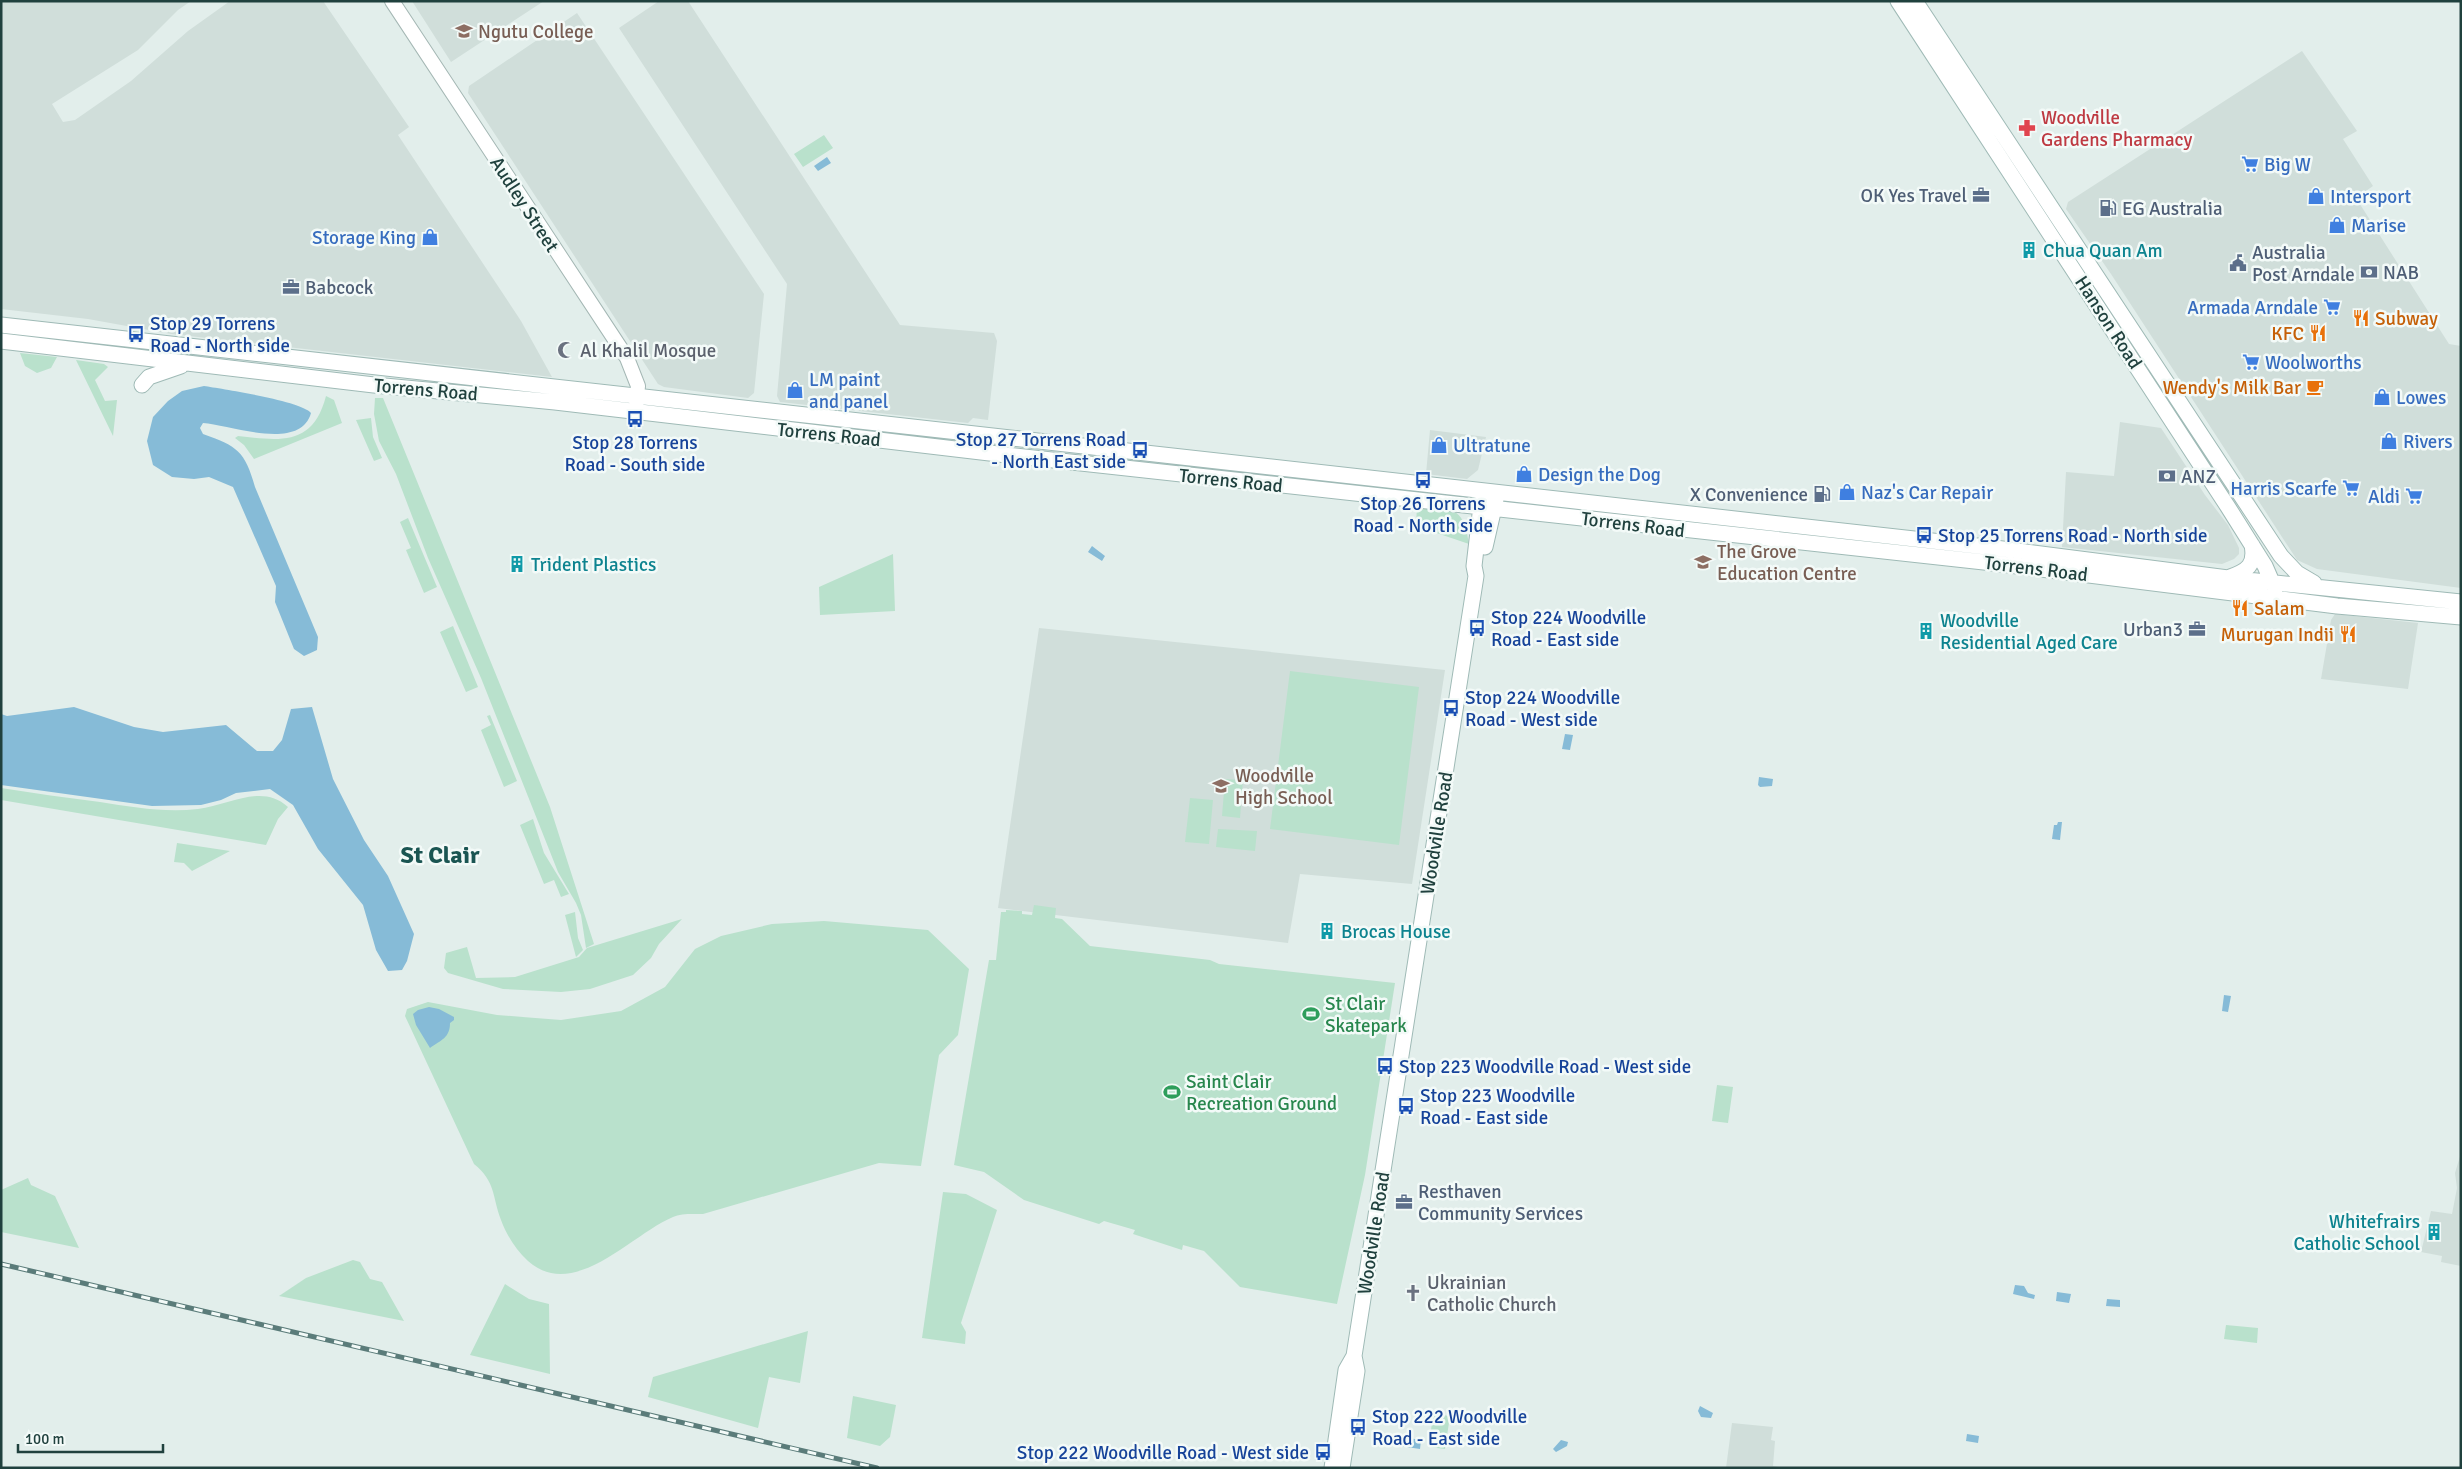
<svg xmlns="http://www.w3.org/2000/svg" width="2462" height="1469" font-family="Signika,sans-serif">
  <rect width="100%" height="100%" fill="#e2eeeb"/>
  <!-- built -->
  <path fill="#d0deda" d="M 1,1 L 191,1 L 178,10 L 138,50 L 52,104 L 63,122 L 75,120 L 131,81 L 188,31 L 230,1 L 323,1 L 409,127 L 398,135 L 521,321 L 552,377 L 171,334 L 88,319 L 1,309 Z
    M 412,1 L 544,1 L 451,62 Z
    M 659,1 L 688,1 L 900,325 L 994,333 L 997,341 L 988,420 L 973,418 L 968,423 L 780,402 L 777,396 L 787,284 L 619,28 Z
    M 577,13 L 764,294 L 754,393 L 748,398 L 664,387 L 658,384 L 468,93 L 469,86 Z
    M 2302,51 L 2357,131 L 2343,139 L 2373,186 L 2356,198 L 2449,344 L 2461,346 L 2461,588 L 2317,569 L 2297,560 L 2111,274 L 2066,209 L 2068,202 Z
    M 2120,422 L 2161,428 L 2205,495 L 2228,525 L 2239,548 L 2239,554 L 2234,559 L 2222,564 L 2062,547 L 2066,472 L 2114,476 Z
    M 1430,430 L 1486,437 L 1478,470 L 1467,479 L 1426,474 Z
    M 2335,614 L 2418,623 L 2408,689 L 2321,679 L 2331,620 Z
    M 1039,628 L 1445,670 L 1412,884 L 1300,874 L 1288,943 L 998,908 Z
    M 2461,1153 L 2461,1266 L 2441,1262 L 2442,1256 L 2421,1252 L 2431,1211 L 2452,1214 L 2457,1188 L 2455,1173 Z
    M 1732,1423 L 1773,1427 L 1771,1440 L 1775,1441 L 1773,1466 L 1784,1468 L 1726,1468 Z"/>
  <!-- green -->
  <path fill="#b9e1cc" d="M 824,135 L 833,148 L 803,167 L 794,154 Z
    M 20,353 L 57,357 L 51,368 L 37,373 L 25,366 Z
    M 76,360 L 104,364 L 108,367 L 95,380 L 105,401 L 117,400 L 113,436 Z
    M 326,396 L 334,400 L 342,423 L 254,459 L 244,445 L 235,438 L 238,436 C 281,441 313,446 326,396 Z
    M 375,398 L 383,398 L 550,807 L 594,944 L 586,948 L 581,915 L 576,903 L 558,872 L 481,678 L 428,558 L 396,474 L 379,441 L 374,414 Z
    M 371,418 L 373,437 L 382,458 L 374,461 L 356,420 Z
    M 1417,506 C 1452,510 1463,504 1469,544 L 1416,526 Z
    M 408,518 L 437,587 L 424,593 L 406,550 L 411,548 L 400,522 Z
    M 893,554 L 895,611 L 820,615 L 819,587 Z
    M 453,626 L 478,687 L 466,692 L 440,632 Z
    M 1290,671 L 1419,687 L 1399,845 L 1270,829 Z
    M 490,715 L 517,781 L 504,787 L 481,730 L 491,725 L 487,716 Z
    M 1225,779 L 1243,780 L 1240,818 L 1222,816 Z
    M 1,788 C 34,793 67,798 100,802 C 132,807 165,813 198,809 C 230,805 262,783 288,807 L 278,819 L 266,845 L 1,800 Z
    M 1190,798 L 1213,800 L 1209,844 L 1185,842 Z
    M 533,819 L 544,853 L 569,894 L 561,897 L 554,880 L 544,884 L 520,825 Z
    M 1218,829 L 1257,831 L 1255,851 L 1216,847 Z
    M 177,843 L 230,851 L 192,871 L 184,863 L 174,862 Z
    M 1034,905 L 1056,908 L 1055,918 L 1062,919 L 1090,946 L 1210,960 L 1219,964 L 1395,983 L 1365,1175 L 1337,1304 L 1240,1287 L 1204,1251 L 1183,1245 L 1182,1250 L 1133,1234 L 1135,1230 L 1104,1221 L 1099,1224 L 1024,1200 L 984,1172 L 954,1165 L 989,960 L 996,960 L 1001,912 L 1006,912 L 1006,910 L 1022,911 L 1022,914 L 1032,915 Z
    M 575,912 L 578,938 L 583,950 L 576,957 L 565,915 Z
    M 682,919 L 659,944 L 651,958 L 633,975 L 590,989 L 561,992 L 503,989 L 448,973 L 444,968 L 446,953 L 467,947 L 476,978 L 515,977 L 579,957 L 587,948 Z
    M 824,921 L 928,930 L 969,969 L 958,1035 L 939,1055 L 921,1166 L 879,1163 L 703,1214 C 694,1214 681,1213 673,1217 C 632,1234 574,1302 528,1261 C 516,1250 507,1236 501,1220 C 492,1196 496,1182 474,1164 L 405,1016 L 407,1009 L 428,1002 L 497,1015 L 561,1020 L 621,1011 L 665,987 L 695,949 L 721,936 L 772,924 Z
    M 1717,1085 L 1733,1087 L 1728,1123 L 1712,1121 Z
    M 28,1178 L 31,1185 L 55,1196 L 79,1248 L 1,1232 L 1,1190 Z
    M 943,1192 L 966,1194 L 997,1210 L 961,1323 L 966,1332 L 965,1344 L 922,1338 Z
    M 353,1260 L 360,1262 L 370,1279 L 382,1282 L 404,1321 L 279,1296 L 306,1278 Z
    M 505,1284 L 529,1299 L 549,1304 L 550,1374 L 470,1355 Z
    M 2226,1325 L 2258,1328 L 2257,1343 L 2224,1339 Z
    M 808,1331 L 800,1383 L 769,1377 L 758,1428 L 648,1397 L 653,1377 Z
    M 853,1396 L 896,1405 L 890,1437 L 880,1446 L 847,1438 Z
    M 1433,1414 L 1450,1416 L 1445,1449 L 1429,1447 Z"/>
  <!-- water -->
  <path fill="#86bbd7" d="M 827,157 L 831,163 L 818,171 L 814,166 Z
    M 204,386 C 223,389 302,401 311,413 C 300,452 231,425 203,423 L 200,428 L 203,434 C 237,446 245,451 255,487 L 318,637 L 317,650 L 304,656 L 294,649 L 275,602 L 276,586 L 233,487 L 209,477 L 194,479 L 172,477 L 153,465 L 147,441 L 153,417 L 168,401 L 182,391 Z
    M 1092,546 L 1105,556 L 1102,561 L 1088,552 Z
    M 74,707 L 134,727 L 163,732 L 226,725 L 257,751 L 273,751 L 282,740 L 291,709 L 312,707 L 333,779 L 364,840 L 388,876 L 414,934 L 407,961 L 402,970 L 388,971 L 376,950 L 363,905 L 318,849 L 293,805 L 270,789 L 236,793 L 221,800 L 201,805 L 152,806 L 1,785 L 1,714 L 7,716 Z
    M 1565,734 L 1573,735 L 1570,750 L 1562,749 Z
    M 1759,777 L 1773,779 L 1772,786 L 1760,787 L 1758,785 Z
    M 2058,822 L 2062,822 L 2060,840 L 2052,839 L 2054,825 L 2057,825 Z
    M 2224,995 L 2231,996 L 2228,1012 L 2222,1011 Z
    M 429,1007 L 439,1009 L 454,1017 L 454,1020 L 450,1023 C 450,1038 441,1040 430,1048 L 416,1025 L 413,1014 L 418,1010 Z
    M 2015,1285 L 2024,1286 L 2028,1293 L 2035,1295 L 2034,1299 L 2013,1294 Z
    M 2057,1292 L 2071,1294 L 2069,1303 L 2056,1301 Z
    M 2107,1299 L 2120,1300 L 2120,1307 L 2106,1306 Z
    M 1700,1406 L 1713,1413 L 1711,1418 L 1701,1417 L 1698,1411 Z
    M 1967,1434 L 1979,1436 L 1978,1443 L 1966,1441 Z
    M 1402,1437 L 1421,1440 L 1420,1449 L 1400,1446 Z
    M 1561,1440 L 1568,1442 L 1567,1446 L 1556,1452 L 1553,1449 Z"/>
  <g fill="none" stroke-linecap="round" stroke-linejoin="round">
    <!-- tertiary casing -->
    <g stroke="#a4b7b4" stroke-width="16">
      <path id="tertiary" d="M 392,1 L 627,358 L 638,386 L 636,408"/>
    </g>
    <!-- secondary casing -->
    <g stroke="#9fbab6" stroke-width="17">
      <path id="secondary" d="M 1898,1 L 2228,507 L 2265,566 L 2275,589
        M 1915,1 L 2281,556 L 2297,573 L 2314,583
        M 1,325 L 1995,548 L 2228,578 L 2461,602
        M 1,341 L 374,385 L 555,402 L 998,454 L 1993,563 L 2337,606 L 2461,617
        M 142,385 L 149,377 L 181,366
        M 1485,547 L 1496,499
        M 2230,577 C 2247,571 2256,565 2252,545
        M 1332,1468 L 1346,1370 L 1354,1356 L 1476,576 L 1474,566 L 1482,497
        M 1342,1468 L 1357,1371 L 1354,1356"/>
    </g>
    <!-- tertiary -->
    <use href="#tertiary" stroke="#fff" stroke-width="14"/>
    <!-- secondary -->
    <use href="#secondary" stroke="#fff" stroke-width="15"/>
    <!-- rail casing -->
    <g stroke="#5b7c7a" stroke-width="5">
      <path id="rail" d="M 1,1264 L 877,1468"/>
    </g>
    <!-- rail -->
    <use href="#rail" stroke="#f3faf8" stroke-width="3" stroke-dasharray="9" stroke-linecap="butt"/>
  </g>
  <!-- icons -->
  <defs>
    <g id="school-bare" transform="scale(1.35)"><path d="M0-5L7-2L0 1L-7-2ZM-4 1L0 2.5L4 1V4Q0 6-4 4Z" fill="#8d6e63" stroke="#f3faf8" stroke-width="2.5" paint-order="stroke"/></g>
    <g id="pharmacy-bare" transform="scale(1.35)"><path d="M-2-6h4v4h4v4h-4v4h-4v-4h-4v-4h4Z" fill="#e0444e" stroke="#f3faf8" stroke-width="2.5" paint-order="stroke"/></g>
    <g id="supermarket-bare" transform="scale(1.35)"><path d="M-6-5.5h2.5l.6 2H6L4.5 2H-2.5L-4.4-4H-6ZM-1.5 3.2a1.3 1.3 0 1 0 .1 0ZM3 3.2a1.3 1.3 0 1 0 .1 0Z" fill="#3f7fe0" stroke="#f3faf8" stroke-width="2.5" paint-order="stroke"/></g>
    <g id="office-bare" transform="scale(1.35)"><path d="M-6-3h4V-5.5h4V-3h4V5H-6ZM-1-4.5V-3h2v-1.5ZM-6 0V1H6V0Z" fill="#5c6f8a" stroke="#f3faf8" stroke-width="2.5" paint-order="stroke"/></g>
    <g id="shop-bare" transform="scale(1.35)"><path d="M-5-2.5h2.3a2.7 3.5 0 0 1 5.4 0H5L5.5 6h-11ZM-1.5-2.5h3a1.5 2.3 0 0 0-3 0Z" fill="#3f7fe0" stroke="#f3faf8" stroke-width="2.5" paint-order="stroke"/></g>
    <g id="fuel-bare" transform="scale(1.35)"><path d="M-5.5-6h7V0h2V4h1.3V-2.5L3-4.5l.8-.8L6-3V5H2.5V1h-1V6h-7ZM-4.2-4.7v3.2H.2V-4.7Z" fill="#5c6f8a" stroke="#f3faf8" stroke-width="2.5" paint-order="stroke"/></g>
    <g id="building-bare" transform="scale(1.35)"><path d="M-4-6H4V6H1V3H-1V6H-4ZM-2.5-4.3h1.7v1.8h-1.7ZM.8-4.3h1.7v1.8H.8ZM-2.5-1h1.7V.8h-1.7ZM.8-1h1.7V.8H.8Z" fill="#0f9aa8" stroke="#f3faf8" stroke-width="2.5" paint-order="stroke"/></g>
    <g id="civic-bare" transform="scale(1.35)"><path d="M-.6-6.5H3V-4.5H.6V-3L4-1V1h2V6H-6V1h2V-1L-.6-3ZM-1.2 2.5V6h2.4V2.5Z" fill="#5c6f8a" stroke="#f3faf8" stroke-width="2.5" paint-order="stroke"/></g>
    <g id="bank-bare" transform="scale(1.35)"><path d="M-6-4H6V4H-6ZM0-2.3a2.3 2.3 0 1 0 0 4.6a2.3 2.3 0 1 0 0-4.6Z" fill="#5c6f8a" stroke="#f3faf8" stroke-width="2.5" paint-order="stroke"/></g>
    <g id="restaurant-bare" transform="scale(1.35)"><path d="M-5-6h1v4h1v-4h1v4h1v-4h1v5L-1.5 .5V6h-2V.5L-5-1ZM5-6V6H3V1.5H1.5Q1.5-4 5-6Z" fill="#e8710a" stroke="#f3faf8" stroke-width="2.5" paint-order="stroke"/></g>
    <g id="bus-bare" transform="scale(1.35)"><path d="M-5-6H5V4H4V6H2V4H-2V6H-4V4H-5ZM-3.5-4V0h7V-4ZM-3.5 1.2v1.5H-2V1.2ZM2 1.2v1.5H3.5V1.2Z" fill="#1a4fb4" stroke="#f3faf8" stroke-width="2.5" paint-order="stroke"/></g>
    <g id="mosque-bare" transform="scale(1.35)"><path d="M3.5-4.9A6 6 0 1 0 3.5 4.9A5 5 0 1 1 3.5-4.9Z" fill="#6b7280" stroke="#f3faf8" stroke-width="2.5" paint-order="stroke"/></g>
    <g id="cafe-bare" transform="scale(1.35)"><path d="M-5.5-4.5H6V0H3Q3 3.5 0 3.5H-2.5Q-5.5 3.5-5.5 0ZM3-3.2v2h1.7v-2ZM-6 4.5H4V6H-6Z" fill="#e8710a" stroke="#f3faf8" stroke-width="2.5" paint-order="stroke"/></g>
    <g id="stadium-bare" transform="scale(1.35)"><path d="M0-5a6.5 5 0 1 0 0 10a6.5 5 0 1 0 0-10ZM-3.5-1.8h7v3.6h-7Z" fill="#2e9e5b" stroke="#f3faf8" stroke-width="2.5" paint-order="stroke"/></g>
    <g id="church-bare" transform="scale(1.35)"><path d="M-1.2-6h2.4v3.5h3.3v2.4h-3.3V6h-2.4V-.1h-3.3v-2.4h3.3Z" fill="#6b7280" stroke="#f3faf8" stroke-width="2.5" paint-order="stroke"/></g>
  </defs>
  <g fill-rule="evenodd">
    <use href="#school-bare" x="464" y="31"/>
    <use href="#pharmacy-bare" x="2027" y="128"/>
    <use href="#supermarket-bare" x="2250" y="164"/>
    <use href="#office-bare" x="1981" y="195"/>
    <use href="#shop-bare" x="2316" y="196"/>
    <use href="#fuel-bare" x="2108" y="208"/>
    <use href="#shop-bare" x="2337" y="225"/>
    <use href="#shop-bare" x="430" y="237"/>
    <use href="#building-bare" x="2029" y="250"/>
    <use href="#civic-bare" x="2238" y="263"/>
    <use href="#bank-bare" x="2369" y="272"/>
    <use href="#office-bare" x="291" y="287"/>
    <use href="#supermarket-bare" x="2332" y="307"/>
    <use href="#restaurant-bare" x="2361" y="318"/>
    <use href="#restaurant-bare" x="2318" y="333"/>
    <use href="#bus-bare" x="136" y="334"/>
    <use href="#mosque-bare" x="566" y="350"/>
    <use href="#supermarket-bare" x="2251" y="362"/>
    <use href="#cafe-bare" x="2315" y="387"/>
    <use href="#shop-bare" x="795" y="390"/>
    <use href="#shop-bare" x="2382" y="397"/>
    <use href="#bus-bare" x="635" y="419"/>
    <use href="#shop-bare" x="2389" y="441"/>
    <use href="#shop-bare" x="1439" y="445"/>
    <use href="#bus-bare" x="1140" y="450"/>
    <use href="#shop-bare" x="1524" y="474"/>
    <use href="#bank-bare" x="2167" y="476"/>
    <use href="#bus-bare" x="1423" y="480"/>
    <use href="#supermarket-bare" x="2351" y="488"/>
    <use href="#shop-bare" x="1847" y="492"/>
    <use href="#fuel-bare" x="1822" y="494"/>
    <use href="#supermarket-bare" x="2414" y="496"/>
    <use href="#bus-bare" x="1924" y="535"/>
    <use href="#school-bare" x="1703" y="562"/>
    <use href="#building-bare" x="517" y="564"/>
    <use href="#restaurant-bare" x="2240" y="608"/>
    <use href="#bus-bare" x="1477" y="628"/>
    <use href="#office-bare" x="2197" y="629"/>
    <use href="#building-bare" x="1926" y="631"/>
    <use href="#restaurant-bare" x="2348" y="634"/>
    <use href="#bus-bare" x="1451" y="708"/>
    <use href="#school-bare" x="1221" y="786"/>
    <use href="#building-bare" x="1327" y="931"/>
    <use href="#stadium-bare" x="1311" y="1014"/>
    <use href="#bus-bare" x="1385" y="1066"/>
    <use href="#stadium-bare" x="1172" y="1092"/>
    <use href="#bus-bare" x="1406" y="1106"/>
    <use href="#office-bare" x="1404" y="1202"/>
    <use href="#building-bare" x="2434" y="1232"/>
    <use href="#church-bare" x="1413" y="1293"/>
    <use href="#bus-bare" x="1358" y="1427"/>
    <use href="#bus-bare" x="1323" y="1452"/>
  </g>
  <g text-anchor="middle" stroke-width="5" stroke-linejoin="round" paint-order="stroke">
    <!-- education labels -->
    <g font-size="19" fill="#785e54" stroke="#f3faf8" text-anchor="start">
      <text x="478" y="38">Ngutu College</text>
      <text x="1717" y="558">The Grove<tspan x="1717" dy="22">Education Centre</tspan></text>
      <text x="1235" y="782">Woodville<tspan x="1235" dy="22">High School</tspan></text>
    </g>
    <!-- health labels -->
    <g font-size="19" fill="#be3a42" stroke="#f3faf8" text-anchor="start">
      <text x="2041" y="124">Woodville<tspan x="2041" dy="22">Gardens Pharmacy</tspan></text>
    </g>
    <!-- shop labels -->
    <g font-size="19" fill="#366cbe" stroke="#f3faf8" text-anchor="start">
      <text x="2264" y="171">Big W</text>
      <text x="2330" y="203">Intersport</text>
      <text x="2351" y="232">Marise</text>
      <text x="416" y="244" text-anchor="end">Storage King</text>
      <text x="2318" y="314" text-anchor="end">Armada Arndale</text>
      <text x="2265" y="369">Woolworths</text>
      <text x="809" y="386">LM paint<tspan x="809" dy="22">and panel</tspan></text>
      <text x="2396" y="404">Lowes</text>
      <text x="2403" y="448">Rivers</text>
      <text x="1453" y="452">Ultratune</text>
      <text x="1538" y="481">Design the Dog</text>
      <text x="2337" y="495" text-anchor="end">Harris Scarfe</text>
      <text x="1861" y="499">Naz's Car Repair</text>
      <text x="2400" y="503" text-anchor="end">Aldi</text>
    </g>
    <!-- service labels -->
    <g font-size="19" fill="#4e5e75" stroke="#f3faf8" text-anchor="start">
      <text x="1967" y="202" text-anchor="end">OK Yes Travel</text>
      <text x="2122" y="215">EG Australia</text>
      <text x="2252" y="259">Australia<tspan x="2252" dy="22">Post Arndale</tspan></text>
      <text x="2383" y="279">NAB</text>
      <text x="305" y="294">Babcock</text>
      <text x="2181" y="483">ANZ</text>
      <text x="1808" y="501" text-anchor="end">X Convenience</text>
      <text x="2183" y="636" text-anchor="end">Urban3</text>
      <text x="1418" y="1198">Resthaven<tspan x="1418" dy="22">Community Services</tspan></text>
    </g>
    <!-- street labels -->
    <g font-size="19" fill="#20413e" stroke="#f3faf8">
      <text transform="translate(525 204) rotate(57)" y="7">Audley Street</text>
      <text transform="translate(2109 322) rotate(57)" y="7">Hanson Road</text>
      <text transform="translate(426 389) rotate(5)" y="7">Torrens Road</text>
      <text transform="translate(829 434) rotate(6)" y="7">Torrens Road</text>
      <text transform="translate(1231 480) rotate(6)" y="7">Torrens Road</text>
      <text transform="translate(1633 524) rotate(7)" y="7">Torrens Road</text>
      <text transform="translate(2036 568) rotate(7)" y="7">Torrens Road</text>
      <text transform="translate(1436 833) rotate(-81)" y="7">Woodville Road</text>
      <text transform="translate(1373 1233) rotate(-81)" y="7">Woodville Road</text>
    </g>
    <!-- culture labels -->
    <g font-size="19" fill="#0d838f" stroke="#f3faf8" text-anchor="start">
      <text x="2043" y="257">Chua Quan Am</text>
      <text x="531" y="571">Trident Plastics</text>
      <text x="1940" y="627">Woodville<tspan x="1940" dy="22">Residential Aged Care</tspan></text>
      <text x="1341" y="938">Brocas House</text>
      <text x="2420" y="1228" text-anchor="end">Whitefrairs<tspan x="2420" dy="22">Catholic School</tspan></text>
    </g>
    <!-- food labels -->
    <g font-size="19" fill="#c56008" stroke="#f3faf8" text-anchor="end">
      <text x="2375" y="325" text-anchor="start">Subway</text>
      <text x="2304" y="340">KFC</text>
      <text x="2301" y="394">Wendy's Milk Bar</text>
      <text x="2254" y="615" text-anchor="start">Salam</text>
      <text x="2334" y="641">Murugan Indii</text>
    </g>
    <!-- transit labels -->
    <g font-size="19" fill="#164399" stroke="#f3faf8" text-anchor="start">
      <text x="150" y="330">Stop 29 Torrens<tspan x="150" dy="22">Road - North side</tspan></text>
      <text x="1126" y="446" text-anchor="end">Stop 27 Torrens Road<tspan x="1126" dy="22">- North East side</tspan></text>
      <text x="635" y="449" text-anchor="middle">Stop 28 Torrens<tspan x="635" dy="22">Road - South side</tspan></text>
      <text x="1423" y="510" text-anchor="middle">Stop 26 Torrens<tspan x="1423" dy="22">Road - North side</tspan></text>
      <text x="1938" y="542">Stop 25 Torrens Road - North side</text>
      <text x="1491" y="624">Stop 224 Woodville<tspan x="1491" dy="22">Road - East side</tspan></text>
      <text x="1465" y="704">Stop 224 Woodville<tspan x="1465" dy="22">Road - West side</tspan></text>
      <text x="1399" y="1073">Stop 223 Woodville Road - West side</text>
      <text x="1420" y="1102">Stop 223 Woodville<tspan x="1420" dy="22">Road - East side</tspan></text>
      <text x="1372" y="1423">Stop 222 Woodville<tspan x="1372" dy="22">Road - East side</tspan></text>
      <text x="1309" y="1459" text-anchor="end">Stop 222 Woodville Road - West side</text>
    </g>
    <!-- worship labels -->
    <g font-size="19" fill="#5b616d" stroke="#f3faf8" text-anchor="start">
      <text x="580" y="357">Al Khalil Mosque</text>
      <text x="1427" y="1289">Ukrainian<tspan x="1427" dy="22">Catholic Church</tspan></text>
    </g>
    <!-- leisure labels -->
    <g font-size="19" fill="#27864d" stroke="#f3faf8" text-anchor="start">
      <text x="1325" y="1010">St Clair<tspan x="1325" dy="22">Skatepark</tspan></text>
      <text x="1186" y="1088">Saint Clair<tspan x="1186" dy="22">Recreation Ground</tspan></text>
    </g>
    <!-- district labels -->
    <g font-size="24" font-weight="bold" fill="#1a5552" stroke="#f3faf8">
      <text x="440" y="863">St Clair</text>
    </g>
  </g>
  <!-- border -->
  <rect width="2462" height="1469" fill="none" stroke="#20413e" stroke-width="5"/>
  <!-- scale -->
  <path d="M18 1444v8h145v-8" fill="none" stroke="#20413e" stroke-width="2.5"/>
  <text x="25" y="1444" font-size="15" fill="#20413e" stroke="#f3faf8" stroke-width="4" paint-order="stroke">100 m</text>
</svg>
